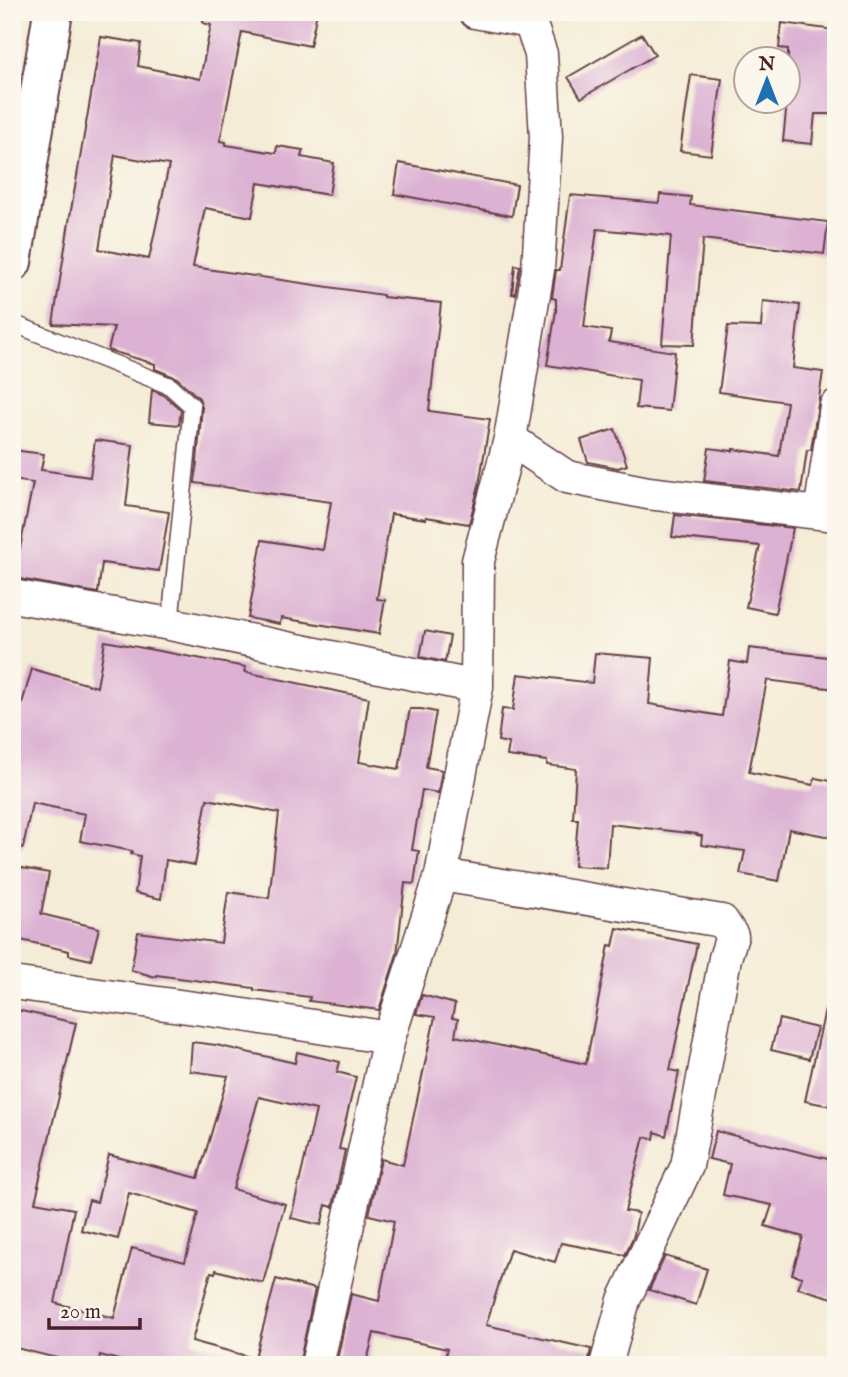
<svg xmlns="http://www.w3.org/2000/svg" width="848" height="1377" font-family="'IM FELL English',serif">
  <rect width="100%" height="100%" fill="#fbf7ec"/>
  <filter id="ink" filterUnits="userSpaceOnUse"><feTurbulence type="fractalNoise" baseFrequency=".0143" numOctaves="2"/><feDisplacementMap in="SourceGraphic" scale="14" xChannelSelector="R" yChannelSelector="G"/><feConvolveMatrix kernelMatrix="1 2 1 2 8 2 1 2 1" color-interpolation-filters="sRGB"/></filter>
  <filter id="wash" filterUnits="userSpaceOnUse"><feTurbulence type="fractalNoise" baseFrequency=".00686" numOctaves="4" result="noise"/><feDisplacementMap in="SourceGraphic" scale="28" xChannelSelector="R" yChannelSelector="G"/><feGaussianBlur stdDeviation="1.57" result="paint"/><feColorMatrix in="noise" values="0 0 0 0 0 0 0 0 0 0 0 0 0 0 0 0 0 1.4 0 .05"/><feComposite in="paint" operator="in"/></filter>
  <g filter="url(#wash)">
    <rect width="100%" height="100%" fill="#f4ecd6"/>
    <g id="blocks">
      <!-- building -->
      <path fill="#dcb1d3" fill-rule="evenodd" d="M 204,12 L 317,12 L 310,46 L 242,32 L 220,141 L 226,142 L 226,145 L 276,153 L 277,146 L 303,150 L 301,157 L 334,163 L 329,195 L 258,183 L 252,217 L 205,208 L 193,267 L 383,295 L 383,297 L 441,303 L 429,411 L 490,419 L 479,485 L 469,524 L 426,517 L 426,519 L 391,514 L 377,599 L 385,600 L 379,634 L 281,618 L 280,624 L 248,618 L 262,540 L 323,550 L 331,502 L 195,483 L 202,407 L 199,398 L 177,378 L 155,369 L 155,364 L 108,350 L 114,327 L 53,324 L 69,222 L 101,37 L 141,43 L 138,66 L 200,79 L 211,25 L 203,23 ZM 115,155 L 169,165 L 149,259 L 99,249 Z
        M 782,23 L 835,30 L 830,71 L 836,71 L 836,114 L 815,114 L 812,144 L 783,141 L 787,102 L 788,102 L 788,49 L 779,48 Z
        M 642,34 L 655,55 L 581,98 L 568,77 Z
        M 691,75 L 722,79 L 711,155 L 680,151 Z
        M 399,163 L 517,185 L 512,216 L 394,194 Z
        M 660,194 L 691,197 L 690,205 L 828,222 L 824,254 L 703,239 L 694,345 L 662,344 L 671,236 L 597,229 L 584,327 L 611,331 L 609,342 L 675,352 L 669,411 L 636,408 L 639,380 L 547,365 L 556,311 L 556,299 L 552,298 L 556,270 L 560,270 L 570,195 L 659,203 Z
        M 515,265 L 520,266 L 515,294 L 512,294 Z
        M 763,301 L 800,305 L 793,368 L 823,372 L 811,450 L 807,450 L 801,492 L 704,481 L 709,448 L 733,451 L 733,449 L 779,456 L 787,402 L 719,392 L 728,326 L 761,327 Z
        M 152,390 L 164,395 L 181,410 L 179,425 L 149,422 Z
        M 615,429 L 627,465 L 618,468 L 588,462 L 581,440 Z
        M 95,440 L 133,445 L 126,506 L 169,512 L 159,571 L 102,563 L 98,593 L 14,578 L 33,483 L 12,480 L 12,450 L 44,454 L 41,470 L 90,477 Z
        M 675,515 L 793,528 L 775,613 L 746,607 L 760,546 L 672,537 Z
        M 425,631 L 450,636 L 445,662 L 420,657 Z
        M 105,641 L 246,667 L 245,672 L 369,698 L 359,762 L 399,769 L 410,709 L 421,709 L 436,712 L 426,767 L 442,770 L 438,793 L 422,790 L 412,850 L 419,851 L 414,884 L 405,883 L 397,954 L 379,1010 L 309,1001 L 310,997 L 254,990 L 254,988 L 157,975 L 156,977 L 131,970 L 138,932 L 221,943 L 228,892 L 269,898 L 279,813 L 207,799 L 195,865 L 166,860 L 161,899 L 135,893 L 140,856 L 131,854 L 132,851 L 80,841 L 85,814 L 32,803 L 23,848 L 12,847 L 12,738 L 32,669 L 97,687 Z
        M 749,648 L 836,658 L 836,689 L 767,680 L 749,772 L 813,785 L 815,778 L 836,782 L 836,838 L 789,829 L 779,881 L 740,874 L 745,851 L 701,845 L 702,836 L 697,835 L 697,834 L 610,824 L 607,868 L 574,866 L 578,819 L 573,819 L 576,769 L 547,765 L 547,761 L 507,756 L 509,743 L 498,741 L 502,709 L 513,710 L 518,674 L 592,683 L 595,653 L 653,658 L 649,704 L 722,716 L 730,661 L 747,664 Z
        M 12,866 L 49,873 L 41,914 L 99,928 L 91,960 L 69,955 L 69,951 L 12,938 Z
        M 617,928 L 697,944 L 670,1070 L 679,1072 L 666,1136 L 655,1132 L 654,1139 L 644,1137 L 625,1211 L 638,1213 L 634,1235 L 625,1255 L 561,1243 L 555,1262 L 510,1249 L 486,1325 L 591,1349 L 588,1365 L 443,1365 L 447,1349 L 374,1333 L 366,1365 L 336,1365 L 351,1294 L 379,1301 L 394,1221 L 369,1215 L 381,1159 L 403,1165 L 435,1017 L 416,1014 L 422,995 L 455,1004 L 452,1018 L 458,1019 L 455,1036 L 586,1064 L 609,945 L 613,946 Z
        M 12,1009 L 76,1023 L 38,1186 L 39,1186 L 35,1202 L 74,1209 L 55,1303 L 114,1318 L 132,1248 L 185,1262 L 198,1213 L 129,1193 L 118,1239 L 81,1230 L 89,1200 L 97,1202 L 109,1155 L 198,1178 L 228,1076 L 190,1071 L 192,1042 L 216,1045 L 295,1063 L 297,1052 L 340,1062 L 337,1072 L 356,1077 L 339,1149 L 345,1150 L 333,1207 L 326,1205 L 321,1225 L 291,1218 L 316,1110 L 259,1097 L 233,1189 L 285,1204 L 263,1283 L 216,1270 L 215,1273 L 211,1272 L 192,1341 L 250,1357 L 249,1365 L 137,1365 L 100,1355 L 98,1365 L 85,1365 L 12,1347 Z
        M 825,1010 L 836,1011 L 836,1107 L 805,1101 Z
        M 779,1019 L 817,1028 L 809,1059 L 771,1050 Z
        M 716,1131 L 836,1161 L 836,1299 L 798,1288 L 802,1277 L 792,1274 L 803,1237 L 765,1226 L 772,1205 L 723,1195 L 730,1164 L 709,1159 Z
        M 665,1256 L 707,1269 L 696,1305 L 649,1290 Z
        M 276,1279 L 315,1289 L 299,1365 L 253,1365 Z"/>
    </g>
  </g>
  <g filter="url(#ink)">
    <use href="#blocks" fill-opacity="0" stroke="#643e45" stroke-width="2"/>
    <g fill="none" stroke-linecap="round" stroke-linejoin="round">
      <!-- service casing -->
      <g stroke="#643e45" stroke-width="19">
        <path id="service" d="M 12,323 L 170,386 L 192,406 L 170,624"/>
      </g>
      <!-- minor casing -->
      <g stroke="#643e45" stroke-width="35">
        <path id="minor" d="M 510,439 L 567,477 L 648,493 L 836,515
          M 820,513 L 836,406
          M 12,596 L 170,624 L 477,687
          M 441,875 L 722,921 L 732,936 L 725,958 L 687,1166 L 624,1300 L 606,1365
          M 12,983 L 224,1012 L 389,1038 L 317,1365
          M 389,1038 L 441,875 L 477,687 L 478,561 L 510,439 L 538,270 L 546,137 L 541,54 L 530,22 L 475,12"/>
      </g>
      <!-- tertiary casing -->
      <g stroke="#643e45" stroke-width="42">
        <path id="tertiary" d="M 12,262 L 53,12"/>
      </g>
      <!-- service -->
      <use href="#service" stroke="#fff" stroke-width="16"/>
      <!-- minor -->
      <use href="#minor" stroke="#fff" stroke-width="32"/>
      <!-- tertiary -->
      <use href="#tertiary" stroke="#fff" stroke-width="38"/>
    </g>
  </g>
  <!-- margin -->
  <rect width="848" height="1377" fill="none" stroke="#fbf7ec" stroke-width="42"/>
  <!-- north arrow -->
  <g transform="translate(767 80)"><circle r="33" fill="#fbf7ec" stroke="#b4a19f" stroke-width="2"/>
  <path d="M0-5L12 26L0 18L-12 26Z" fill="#1f6fb2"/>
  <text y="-10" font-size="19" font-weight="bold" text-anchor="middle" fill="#4a1f2b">N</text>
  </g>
  <!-- scale -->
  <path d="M49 1318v10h91v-10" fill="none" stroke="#4a1f2b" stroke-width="3.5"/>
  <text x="60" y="1318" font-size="21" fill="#4a1f2b" stroke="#fbf7ec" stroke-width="5" paint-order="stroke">20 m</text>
</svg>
